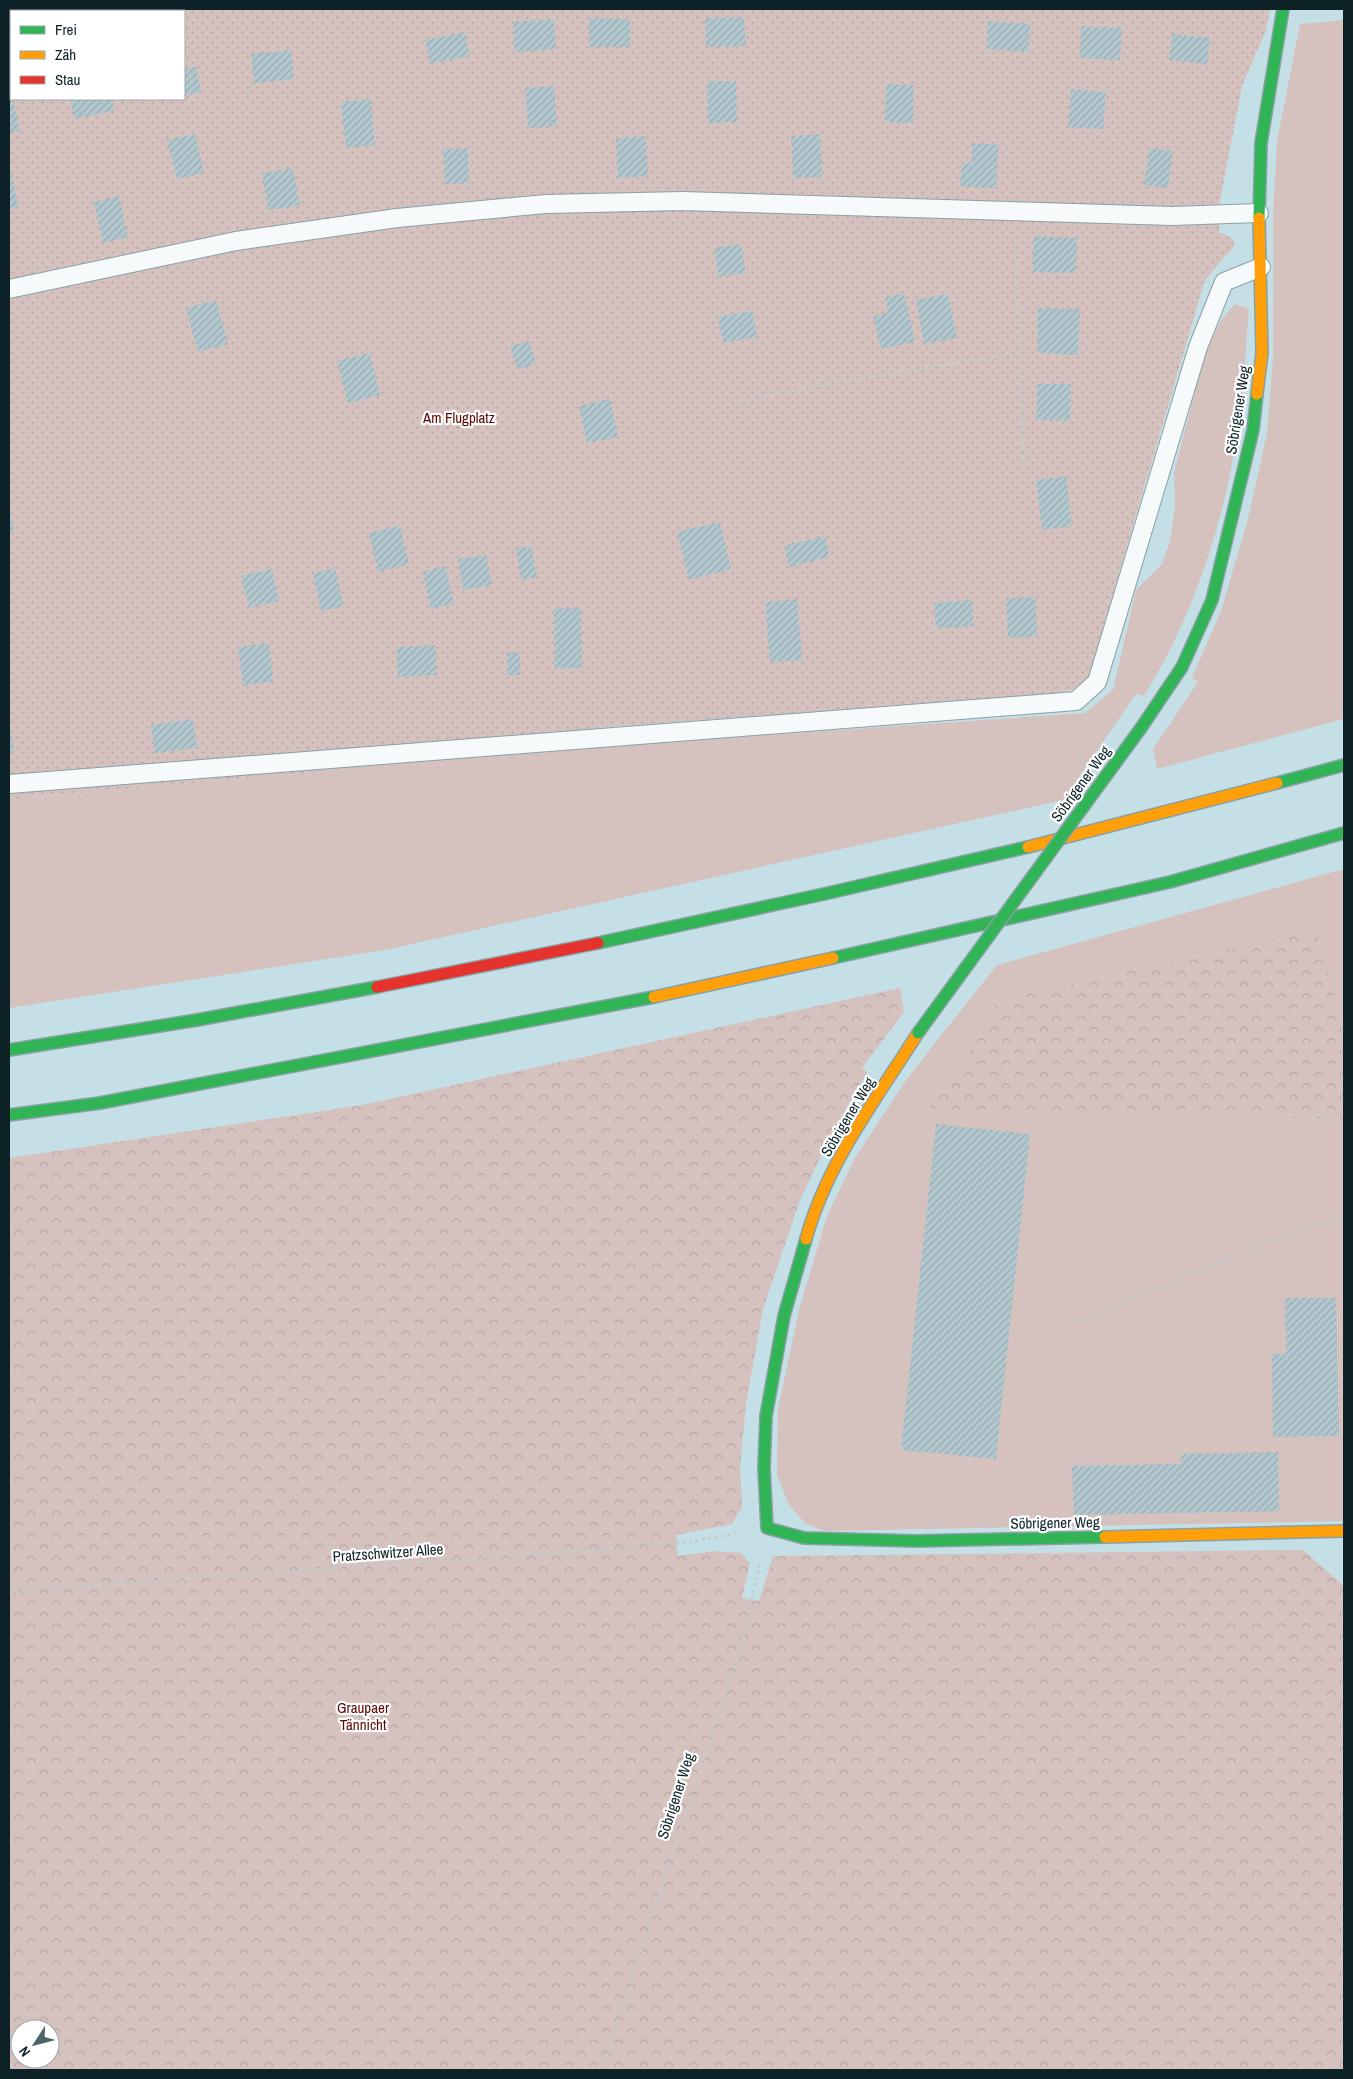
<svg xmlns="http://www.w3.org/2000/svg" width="1353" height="2079" font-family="'Archivo Narrow',sans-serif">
  <defs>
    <pattern id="forest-crowns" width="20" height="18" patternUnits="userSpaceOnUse" patternTransform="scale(1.25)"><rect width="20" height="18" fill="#d5c2be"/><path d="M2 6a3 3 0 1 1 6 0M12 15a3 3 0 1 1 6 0" fill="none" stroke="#b6a6a3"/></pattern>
    <pattern id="garden-dots" width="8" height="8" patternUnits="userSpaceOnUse" patternTransform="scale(1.25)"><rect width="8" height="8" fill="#d5c2be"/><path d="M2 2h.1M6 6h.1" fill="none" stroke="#b6a6a3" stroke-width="1.8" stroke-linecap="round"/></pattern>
    <pattern id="building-hatch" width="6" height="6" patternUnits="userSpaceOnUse" patternTransform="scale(1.25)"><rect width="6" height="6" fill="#b2c7ce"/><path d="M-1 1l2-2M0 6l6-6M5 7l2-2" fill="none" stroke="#98abb1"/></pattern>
  </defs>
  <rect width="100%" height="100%" fill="#c4e0e6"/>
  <!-- grass -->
  <path fill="#d5c2be" d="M 1344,20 L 1344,719 L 1157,769 L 1153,749 L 1198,682 L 1192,678 L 1221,611 L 1248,519 L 1267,433 L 1273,358 L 1273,215 L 1277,141 L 1300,24 Z
    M 1235,304 L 1249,309 C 1245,349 1245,390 1238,430 C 1224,522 1194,616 1144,696 L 1136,694 L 1063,800 L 385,950 L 9,1008 L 9,799 L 332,771 L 420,759 L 1085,713 L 1113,690 L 1136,590 L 1162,564 L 1170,541 L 1175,507 L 1174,472 L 1205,353 L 1221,320 Z
    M 1344,869 L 1344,1034 L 1316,930 L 998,1000 L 978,1038 L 930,1109 L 1344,1119 L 1344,1521 L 824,1531 L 806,1524 L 789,1505 L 777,1475 L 778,1409 L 799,1310 L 827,1216 L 855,1158 L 904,1083 L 935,1043 L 997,965 Z"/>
  <!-- forest -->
  <path fill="url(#forest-crowns)" fill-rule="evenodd" d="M 1317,930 L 1344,1034 L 1344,1119 L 929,1109 L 978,1038 L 998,1000 Z
    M 900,988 L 904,1012 L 862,1068 L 867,1072 L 831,1135 L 800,1200 L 763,1309 L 746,1404 L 740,1467 L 742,1507 L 732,1524 L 676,1535 L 678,1556 L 714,1551 L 741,1553 L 750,1563 L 742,1598 L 759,1601 L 773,1556 L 1303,1550 L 1344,1586 L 1344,2070 L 9,2070 L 9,1158 L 362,1105 ZM 20,2029 L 50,2029 L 50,2059 L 20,2059 Z"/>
  <!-- garden -->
  <path fill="url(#garden-dots)" fill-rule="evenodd" d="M 9,9 L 1270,9 L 1266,30 L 1242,86 L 1220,201 L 1219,232 L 1232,238 L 1235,245 L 1205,280 L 1088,679 L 1074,689 L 1060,693 L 594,728 L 596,747 L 420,759 L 332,771 L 9,799 ZM 11,11 L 184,11 L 184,99 L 11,99 Z"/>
  <!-- building -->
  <path fill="url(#building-hatch)" d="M 744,17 L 746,46 L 706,47 L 705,18 Z
    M 589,18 L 630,19 L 630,47 L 589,47 Z
    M 554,19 L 556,49 L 515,52 L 513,22 Z
    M 988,21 L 1030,24 L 1029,52 L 986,49 Z
    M 1081,26 L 1122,28 L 1120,60 L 1080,58 Z
    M 465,32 L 470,56 L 430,64 L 425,40 Z
    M 1172,34 L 1210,38 L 1207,64 L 1169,60 Z
    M 291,50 L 294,79 L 254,83 L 251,54 Z
    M 196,67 L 201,92 L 184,96 L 184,69 Z
    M 707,81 L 736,81 L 737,122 L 708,123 Z
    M 886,84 L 914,85 L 913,123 L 885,122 Z
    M 554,86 L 557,126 L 528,128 L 525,88 Z
    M 1071,89 L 1106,92 L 1103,129 L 1068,127 Z
    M 70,99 L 112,99 L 114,111 L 75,119 Z
    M 371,99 L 375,145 L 346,148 L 341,102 Z
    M 13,101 L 20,131 L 9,133 L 9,102 Z
    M 195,134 L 204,173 L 177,179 L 167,140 Z
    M 820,134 L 822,177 L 794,178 L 791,136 Z
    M 645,136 L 648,176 L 618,178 L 616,139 Z
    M 972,143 L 999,145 L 996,189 L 960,186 L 962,162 L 971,163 Z
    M 468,148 L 469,183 L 445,184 L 443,149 Z
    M 1149,148 L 1173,151 L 1168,188 L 1144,185 Z
    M 293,168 L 300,205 L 268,210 L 262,173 Z
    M 9,170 L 11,170 L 18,207 L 9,209 Z
    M 119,196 L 128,237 L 103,243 L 94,202 Z
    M 1034,236 L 1077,238 L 1076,273 L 1033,272 Z
    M 741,244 L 746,273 L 719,277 L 714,248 Z
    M 904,293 L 915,342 L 881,349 L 873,316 L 888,313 L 885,297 Z
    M 948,294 L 957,338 L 924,344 L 916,300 Z
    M 216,300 L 228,344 L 198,352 L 186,308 Z
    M 1038,308 L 1080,309 L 1078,355 L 1037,353 Z
    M 752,311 L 757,337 L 723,343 L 718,317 Z
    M 529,341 L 536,364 L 517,369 L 510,346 Z
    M 370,353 L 380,395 L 348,403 L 337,361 Z
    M 1037,384 L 1071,384 L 1070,421 L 1036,420 Z
    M 610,399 L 618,437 L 587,443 L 579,406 Z
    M 1066,476 L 1072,526 L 1042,530 L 1036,480 Z
    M 9,505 L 14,531 L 9,532 Z
    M 720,522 L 731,569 L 689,580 L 677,532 Z
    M 400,526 L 409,564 L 378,572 L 369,533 Z
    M 825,536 L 829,557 L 789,567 L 784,546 Z
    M 531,546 L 537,577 L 521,580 L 516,548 Z
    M 486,555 L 492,585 L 463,590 L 458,559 Z
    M 445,566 L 454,603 L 431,609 L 423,572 Z
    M 335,568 L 344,606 L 321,611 L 313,573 Z
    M 272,569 L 279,601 L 249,608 L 241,576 Z
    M 1035,597 L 1037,636 L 1008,638 L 1006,598 Z
    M 797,599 L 802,660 L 770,662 L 765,602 Z
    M 972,600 L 974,626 L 936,629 L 934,603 Z
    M 581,608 L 582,668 L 555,669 L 554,609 Z
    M 269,643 L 273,682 L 243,686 L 238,647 Z
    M 435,645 L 437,675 L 398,677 L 397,647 Z
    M 507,653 L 520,653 L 520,675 L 507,675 Z
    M 193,719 L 197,748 L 155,753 L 151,725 Z
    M 9,730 L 11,730 L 14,753 L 9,753 Z
    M 936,1124 L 1030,1134 L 996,1459 L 901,1450 Z
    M 1285,1298 L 1336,1298 L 1339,1436 L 1273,1437 L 1272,1354 L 1286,1354 Z
    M 1278,1452 L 1279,1511 L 1074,1515 L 1072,1466 L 1181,1464 L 1181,1454 Z"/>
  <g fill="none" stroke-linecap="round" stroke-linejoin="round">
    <!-- lane casing -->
    <g stroke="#8aa0a5" stroke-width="20">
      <path id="lane" d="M 58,11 L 69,9
        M 9,23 L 11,22
        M 9,289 L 236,241 L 397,218 L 546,204 L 683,201 L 1172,216 L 1259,213
        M 9,784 L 1076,701 L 1097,682 L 1198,347 L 1224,282 L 1261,267"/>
    </g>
    <!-- fast casing -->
    <g stroke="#8aa0a5" stroke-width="14">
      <path id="fast" d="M 1259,218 L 1261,143 L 1283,9
        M 1141,728 L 1182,667 L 1212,600 L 1253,430 L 1257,394
        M 1277,783 L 1344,765
        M 598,943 L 824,894 L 1028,847
        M 833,958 L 1170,882 L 1344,833
        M 9,1050 L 197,1020 L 377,987
        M 9,1115 L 100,1103 L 654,997
        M 806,1239 L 784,1316 L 766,1416 L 764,1468 L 767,1528 L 804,1538 L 916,1541 L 1105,1537"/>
    </g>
    <!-- slow casing -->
    <g stroke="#8aa0a5" stroke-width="14">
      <path id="slow" d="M 1257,394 L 1262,353 L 1259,218
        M 1028,847 L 1277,783
        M 654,997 L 833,958
        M 806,1239 C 827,1163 876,1099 918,1033
        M 1105,1537 L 1344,1531"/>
    </g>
    <!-- jam casing -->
    <g stroke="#8aa0a5" stroke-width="14">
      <path id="jam" d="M 377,987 L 598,943"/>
    </g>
    <!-- path -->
    <path stroke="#c3cbcc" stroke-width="3" stroke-dasharray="2.5 4" stroke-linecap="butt" d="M 1015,240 L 1024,468
      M 734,403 L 819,385 L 1018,353
      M 1079,1320 L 1257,1247 L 1344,1217
      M 9,1593 L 20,1590 L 621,1548 L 690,1542 L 735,1534
      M 603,2070 L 746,1627 L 760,1561"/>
    <!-- lane -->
    <use href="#lane" stroke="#f6fafb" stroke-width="18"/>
    <!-- fast -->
    <use href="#fast" stroke="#30b455" stroke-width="11"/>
    <!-- slow -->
    <use href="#slow" stroke="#ff9f0a" stroke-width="11"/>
    <!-- jam -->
    <use href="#jam" stroke="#e5322d" stroke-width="11"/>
    <!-- fast-bridge casing -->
    <g stroke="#8aa0a5" stroke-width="14" stroke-linecap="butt">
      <path id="fast-bridge" d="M 918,1033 L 1141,728"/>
    </g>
    <!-- fast-bridge -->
    <use href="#fast-bridge" stroke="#30b455" stroke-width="11"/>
  </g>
  <g text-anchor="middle" stroke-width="4.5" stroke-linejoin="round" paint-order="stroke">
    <!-- street labels -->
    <g font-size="15" fill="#0d2226" stroke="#fff">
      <text transform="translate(1238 410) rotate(-81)" y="5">Söbrigener Weg</text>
      <text transform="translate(1081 784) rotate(-54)" y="5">Söbrigener Weg</text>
      <text transform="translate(848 1117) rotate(-59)" y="5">Söbrigener Weg</text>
      <text transform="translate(1055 1523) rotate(-1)" y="5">Söbrigener Weg</text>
      <text transform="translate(388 1553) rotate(-4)" y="5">Pratzschwitzer Allee</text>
      <text transform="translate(676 1796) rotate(-72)" y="5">Söbrigener Weg</text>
    </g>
    <!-- park labels -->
    <g font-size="15" fill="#5c0800" stroke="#fff">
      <text x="459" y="423">Am Flugplatz</text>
      <text x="363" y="1713">Graupaer<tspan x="363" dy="17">Tännicht</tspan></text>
    </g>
  </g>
  <!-- border -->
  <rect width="1353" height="2079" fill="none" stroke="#0d2226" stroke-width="20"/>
  <!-- legend -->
  <rect x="10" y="10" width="175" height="90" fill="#ffffff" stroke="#9ea7a8"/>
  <rect x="20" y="26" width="25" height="8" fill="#30b455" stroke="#9ea7a8"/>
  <text x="55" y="35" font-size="15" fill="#0d2226">Frei</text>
  <rect x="20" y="51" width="25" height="8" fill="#ff9f0a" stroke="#9ea7a8"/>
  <text x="55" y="60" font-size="15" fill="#0d2226">Zäh</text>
  <rect x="20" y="76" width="25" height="8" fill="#e5322d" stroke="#9ea7a8"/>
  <text x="55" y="85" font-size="15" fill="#0d2226">Stau</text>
  <!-- north arrow -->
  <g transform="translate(35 2044) rotate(234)"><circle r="24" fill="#ffffff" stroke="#9ea7a8"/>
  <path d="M0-4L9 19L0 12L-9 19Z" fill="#4d6469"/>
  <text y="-8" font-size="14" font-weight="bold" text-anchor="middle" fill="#0d2226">N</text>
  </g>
</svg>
